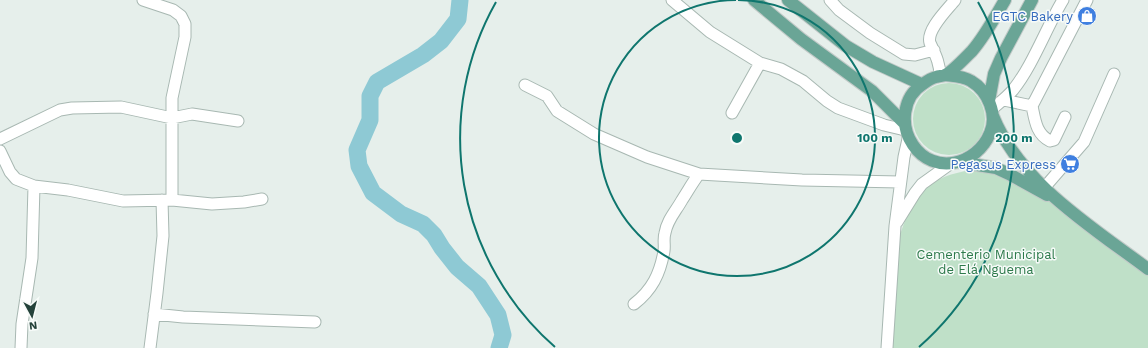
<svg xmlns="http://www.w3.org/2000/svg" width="1148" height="348" font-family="'Work Sans',sans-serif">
  <rect width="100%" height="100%" fill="#e6efeb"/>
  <!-- green -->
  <path fill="#bfe0c8" d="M913 119a36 36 0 1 1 72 0a36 36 0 1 1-72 0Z
    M 982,169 L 1034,189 L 1148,275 L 1148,348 L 892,348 L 900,235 C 915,189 934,173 982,169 Z"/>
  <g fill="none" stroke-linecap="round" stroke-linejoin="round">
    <!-- river -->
    <path stroke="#8ec9d4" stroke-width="17" d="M 460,0 L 458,19 L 441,41 L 423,55 L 377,82 L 370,96 L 370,120 L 357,150 L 359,166 L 373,193 L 401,214 L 423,224 L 434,235 L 442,248 L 457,267 L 479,286 L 498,315 L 503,335 L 499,348"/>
    <!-- minor casing -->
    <g stroke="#a8b8b2" stroke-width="13">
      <path id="minor" d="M 143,0 L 173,10 L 181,16 L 185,24 L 185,37 L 172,98 L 172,200
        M 672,0 L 710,32 L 760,63 L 781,69 L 803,81 L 827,101 L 838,108 L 884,125 L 905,130
        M 830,0 L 839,10 L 870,33 L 904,54 L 915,55 L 934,50
        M 940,76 C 940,63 935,54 930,43 C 926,30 947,10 955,0
        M 525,85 L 547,96 L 557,111 L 594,134 L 647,157 L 699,174 L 802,180 L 900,182
        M 1004,100 L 1032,106 L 1087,0
        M 1032,106 C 1035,120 1036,134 1050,141 L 1054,140 L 1065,117
        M 992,109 C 999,103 1007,97 1013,90 C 1033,65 1046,28 1063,0
        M 732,113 L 760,63
        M 0,139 L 60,110 L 72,108 L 121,107 L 172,118 L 192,114 L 238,121
        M 0,151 L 10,172 L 16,179 L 34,186 L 68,190 L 123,201 L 172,200 L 212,204 L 244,202 L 262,199
        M 1044,188 L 1084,142 L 1114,74
        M 897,222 L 915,193 L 922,184 L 950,164
        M 634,304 C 652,290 660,274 664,251 C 665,245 663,239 665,233 C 667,220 676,211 682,200 C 688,191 692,183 699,174
        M 154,314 L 183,317 L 315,322
        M 21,348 L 22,324 L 32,258 L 34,186
        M 150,348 L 157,293 L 163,236 L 162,200
        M 887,348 L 895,226 L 904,157 L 908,139"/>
    </g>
    <!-- major casing -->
    <g stroke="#c2cac8" stroke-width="14">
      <path id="major" d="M 754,0 L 801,39 L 872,91 L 904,123
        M 788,0 L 846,46 L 873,62 L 921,84
        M 945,75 C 954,76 963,76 971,81 C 988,91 998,115 990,133 C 977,165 934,176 913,145 C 900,126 902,97 923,84 C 927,81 932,78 936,77 C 939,76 943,76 945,75 C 952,72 966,57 972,51 C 985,36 995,17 1005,0
        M 989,101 L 994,74 L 1001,58 L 1032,0
        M 993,116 C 1020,183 1092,227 1148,269
        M 959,162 L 996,168 L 1009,174 L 1047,195"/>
    </g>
    <!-- minor -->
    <use href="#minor" stroke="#fff" stroke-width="11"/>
    <!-- major -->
    <use href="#major" stroke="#6aa596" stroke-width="12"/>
  </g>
  <!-- distance rings -->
  <g fill="none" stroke="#0f766e" stroke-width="2">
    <path d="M738 0A138 138 0 1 1 736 0"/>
    <path d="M555 347A277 277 0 0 1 496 2M978 2A277 277 0 0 1 919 347"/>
  </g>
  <!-- icons -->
  <defs>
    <g id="shop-disc" transform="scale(1)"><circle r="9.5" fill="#3f7fe0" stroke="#f7fbf9"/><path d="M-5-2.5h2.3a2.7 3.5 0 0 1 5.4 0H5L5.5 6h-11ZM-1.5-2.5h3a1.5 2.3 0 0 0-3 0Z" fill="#fff"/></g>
    <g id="supermarket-disc" transform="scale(1)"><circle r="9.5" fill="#3f7fe0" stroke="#f7fbf9"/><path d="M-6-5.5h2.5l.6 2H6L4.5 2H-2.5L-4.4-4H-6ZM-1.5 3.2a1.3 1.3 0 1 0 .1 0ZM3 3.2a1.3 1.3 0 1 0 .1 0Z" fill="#fff"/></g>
  </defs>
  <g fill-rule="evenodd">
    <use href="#shop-disc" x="1087" y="16"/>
    <use href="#supermarket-disc" x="1070" y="164"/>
  </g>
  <g text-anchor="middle" stroke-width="3" stroke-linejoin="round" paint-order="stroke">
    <!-- shop labels -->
    <g font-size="13" fill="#366cbe" stroke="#f7fbf9" text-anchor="end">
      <text x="1073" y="21">EGTC Bakery</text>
      <text x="1056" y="169">Pegasus Express</text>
    </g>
    <!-- park labels -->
    <g font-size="13" fill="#2d7a4b" stroke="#f7fbf9">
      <text x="986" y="259">Cementerio Municipal<tspan x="986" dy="15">de Elá Nguema</tspan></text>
    </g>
  </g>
  <circle cx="737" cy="138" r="6" fill="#0f766e" stroke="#f7fbf9" stroke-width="2"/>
  <g font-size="12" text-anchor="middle" font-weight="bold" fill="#0f766e" stroke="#f7fbf9" stroke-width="3" stroke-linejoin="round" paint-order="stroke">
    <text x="875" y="142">100 m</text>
    <text x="1014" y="142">200 m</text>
  </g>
  <!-- north arrow -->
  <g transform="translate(32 316) rotate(173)" stroke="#f7fbf9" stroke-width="3" paint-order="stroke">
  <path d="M0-3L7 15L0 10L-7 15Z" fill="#24423a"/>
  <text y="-6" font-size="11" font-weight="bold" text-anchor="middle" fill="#24423a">N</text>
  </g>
</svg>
